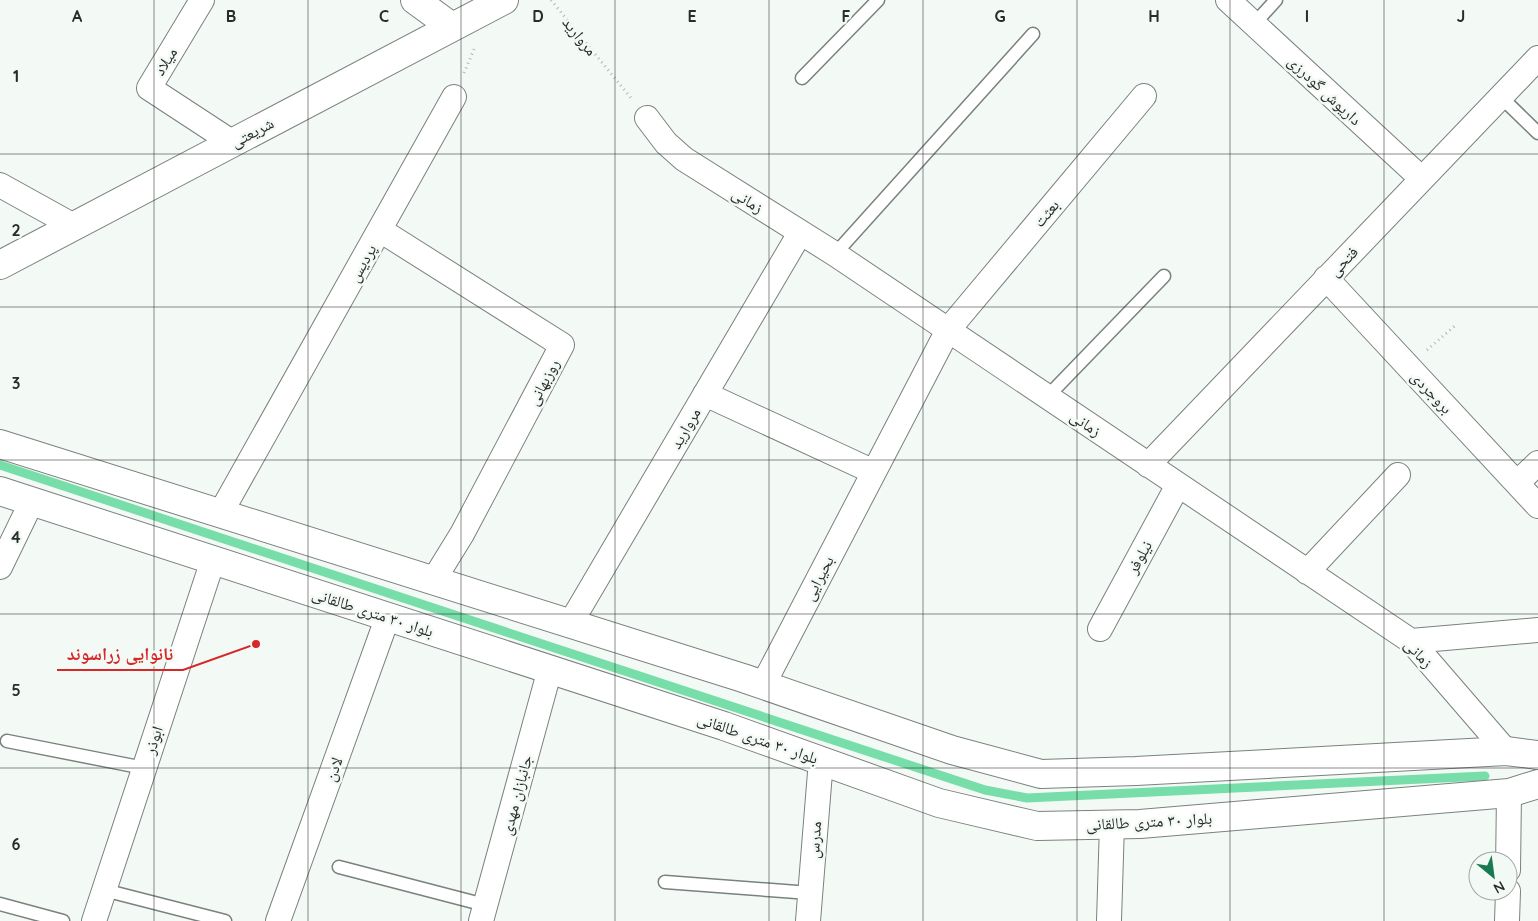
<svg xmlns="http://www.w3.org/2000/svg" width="1538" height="921" font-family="Quicksand,'Noto Naskh Arabic',sans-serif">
  <rect width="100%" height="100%" fill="#f3faf5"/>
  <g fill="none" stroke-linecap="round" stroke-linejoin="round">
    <!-- stream -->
    <path stroke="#77dda9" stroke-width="9" d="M 0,465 L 985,790 L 1027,798 L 1485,776"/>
    <!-- lane casing -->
    <g stroke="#7b817e" stroke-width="15">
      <path id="lane" d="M 1254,24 L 1276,0
        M 802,78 L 878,0
        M 1501,97 L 1538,133
        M 835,254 L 1033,34
        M 1047,397 L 1164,276
        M 7,741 L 144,768
        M 339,867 L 485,905
        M 665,882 L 810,893
        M 104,890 L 225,921
        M 0,904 L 63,921"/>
    </g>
    <!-- street casing -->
    <g stroke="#7b817e" stroke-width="26">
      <path id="street" d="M 202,0 L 149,88 L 233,143
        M 1228,0 L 1422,179
        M 647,118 L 666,143 L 684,159 L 835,254 L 1411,641 L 1506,751
        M 0,185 L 74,226
        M 380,230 L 562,345 L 462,534 L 433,581
        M 1326,278 L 1538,506
        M 705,394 L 874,472
        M 1148,465 L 1538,58
        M 1517,483 L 1538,463
        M 220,514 L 454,97
        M 0,567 L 32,501
        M 1307,572 L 1398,475
        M 570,624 L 800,233
        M 1100,629 L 1178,485
        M 1411,641 L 1538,630
        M 763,685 L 948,330 L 1144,96
        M 1508,870 L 1509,793
        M 94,921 L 213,560
        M 278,921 L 388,616
        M 481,921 L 550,669
        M 808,921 L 821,760
        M 1109,921 L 1112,824
        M 1507,921 L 1508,891"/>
    </g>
    <!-- secondary casing -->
    <g stroke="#7b817e" stroke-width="30">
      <path id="secondary" d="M 415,0 L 452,27
        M 0,265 L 504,0
        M 0,444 L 743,678 L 952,750 L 1041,774 L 1136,771 L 1506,751 L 1538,755
        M 0,491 L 724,726 L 939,803 L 1037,826 L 1140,824 L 1509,793 L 1538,784"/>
    </g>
    <!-- path -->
    <path stroke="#b0b5b1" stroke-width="3" stroke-dasharray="1 4" stroke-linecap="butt" d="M 551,0 L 631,98
      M 464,73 L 475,47
      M 1427,350 L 1457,324"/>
    <!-- lane -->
    <use href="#lane" stroke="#fff" stroke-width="12"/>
    <!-- street -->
    <use href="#street" stroke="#fff" stroke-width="24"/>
    <!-- secondary -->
    <use href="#secondary" stroke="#fff" stroke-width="28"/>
  </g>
  <!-- grid -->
  <path fill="none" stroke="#292c2a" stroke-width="1" stroke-opacity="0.55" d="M 154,0 L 154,921M 308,0 L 308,921M 461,0 L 461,921M 615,0 L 615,921M 769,0 L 769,921M 923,0 L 923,921M 1077,0 L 1077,921M 1230,0 L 1230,921M 1384,0 L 1384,921M 0,154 L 1538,154M 0,307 L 1538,307M 0,460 L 1538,460M 0,614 L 1538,614M 0,768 L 1538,768"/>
  <g text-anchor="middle" stroke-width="5" stroke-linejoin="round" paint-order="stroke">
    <!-- street labels -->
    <g font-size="16" fill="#292c2a" stroke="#f3faf5">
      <text transform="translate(580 36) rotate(51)" y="6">مروارید</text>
      <text transform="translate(165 61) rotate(-58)" y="6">میلاد</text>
      <text transform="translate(1325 90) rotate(43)" y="6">داریوش گودرزی</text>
      <text transform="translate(252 132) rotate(-28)" y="6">شریعتی</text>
      <text transform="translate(748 200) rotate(32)" y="6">زمانی</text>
      <text transform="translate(1046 213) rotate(-50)" y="6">بعثت</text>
      <text transform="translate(1343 261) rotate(-46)" y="6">فتحی</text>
      <text transform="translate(362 263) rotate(-61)" y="6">پردیس</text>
      <text transform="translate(543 382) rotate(-62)" y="6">روزبهانی</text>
      <text transform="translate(1432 392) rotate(47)" y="6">بروجردی</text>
      <text transform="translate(1086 423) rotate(34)" y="6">زمانی</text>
      <text transform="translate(685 428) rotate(-60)" y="6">مروارید</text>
      <text transform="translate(1139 557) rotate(-61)" y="6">نیلوفر</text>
      <text transform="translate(818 578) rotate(-63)" y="6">بحیرایی</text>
      <text transform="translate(373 612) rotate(18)" y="6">بلوار ۳۰ متری طالقانی</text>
      <text transform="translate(1419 653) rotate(46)" y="6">زمانی</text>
      <text transform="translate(758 738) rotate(19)" y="6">بلوار ۳۰ متری طالقانی</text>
      <text transform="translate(153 740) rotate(-72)" y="6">ابوذر</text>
      <text transform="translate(333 769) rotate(-70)" y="6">لادن</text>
      <text transform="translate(516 795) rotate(-75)" y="6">جانبازان مهدی</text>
      <text transform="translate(1149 821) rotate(-3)" y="6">بلوار ۳۰ متری طالقانی</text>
      <text transform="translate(814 840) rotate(-86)" y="6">مدرس</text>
    </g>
  </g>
  <g font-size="16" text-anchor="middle" font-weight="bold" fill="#292c2a" stroke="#f3faf5" stroke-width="5" stroke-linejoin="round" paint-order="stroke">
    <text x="77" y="22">A</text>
    <text x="231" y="22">B</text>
    <text x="384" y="22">C</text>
    <text x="538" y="22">D</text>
    <text x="692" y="22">E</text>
    <text x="846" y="22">F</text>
    <text x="1000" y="22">G</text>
    <text x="1154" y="22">H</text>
    <text x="1307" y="22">I</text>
    <text x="1461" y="22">J</text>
    <text x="16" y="82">1</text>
    <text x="16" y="236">2</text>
    <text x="16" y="389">3</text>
    <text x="16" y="543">4</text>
    <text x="16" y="696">5</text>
    <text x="16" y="850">6</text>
  </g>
  <!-- callouts -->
  <path fill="none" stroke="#d62828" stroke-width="2" d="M256 644L183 670H57"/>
  <circle fill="#d62828" stroke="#f3faf5" stroke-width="2" cx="256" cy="644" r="5"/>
  <g font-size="18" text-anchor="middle" font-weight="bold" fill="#d62828" stroke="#f3faf5" stroke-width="5" stroke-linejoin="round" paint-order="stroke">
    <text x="120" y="660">نانوایی زراسوند</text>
  </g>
  <!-- north arrow -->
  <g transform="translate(1493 876) rotate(151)"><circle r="24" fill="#f3faf5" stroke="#a2a8a4"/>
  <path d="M0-4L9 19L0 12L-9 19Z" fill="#197a51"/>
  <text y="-8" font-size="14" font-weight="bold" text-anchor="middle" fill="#292c2a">N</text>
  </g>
</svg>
